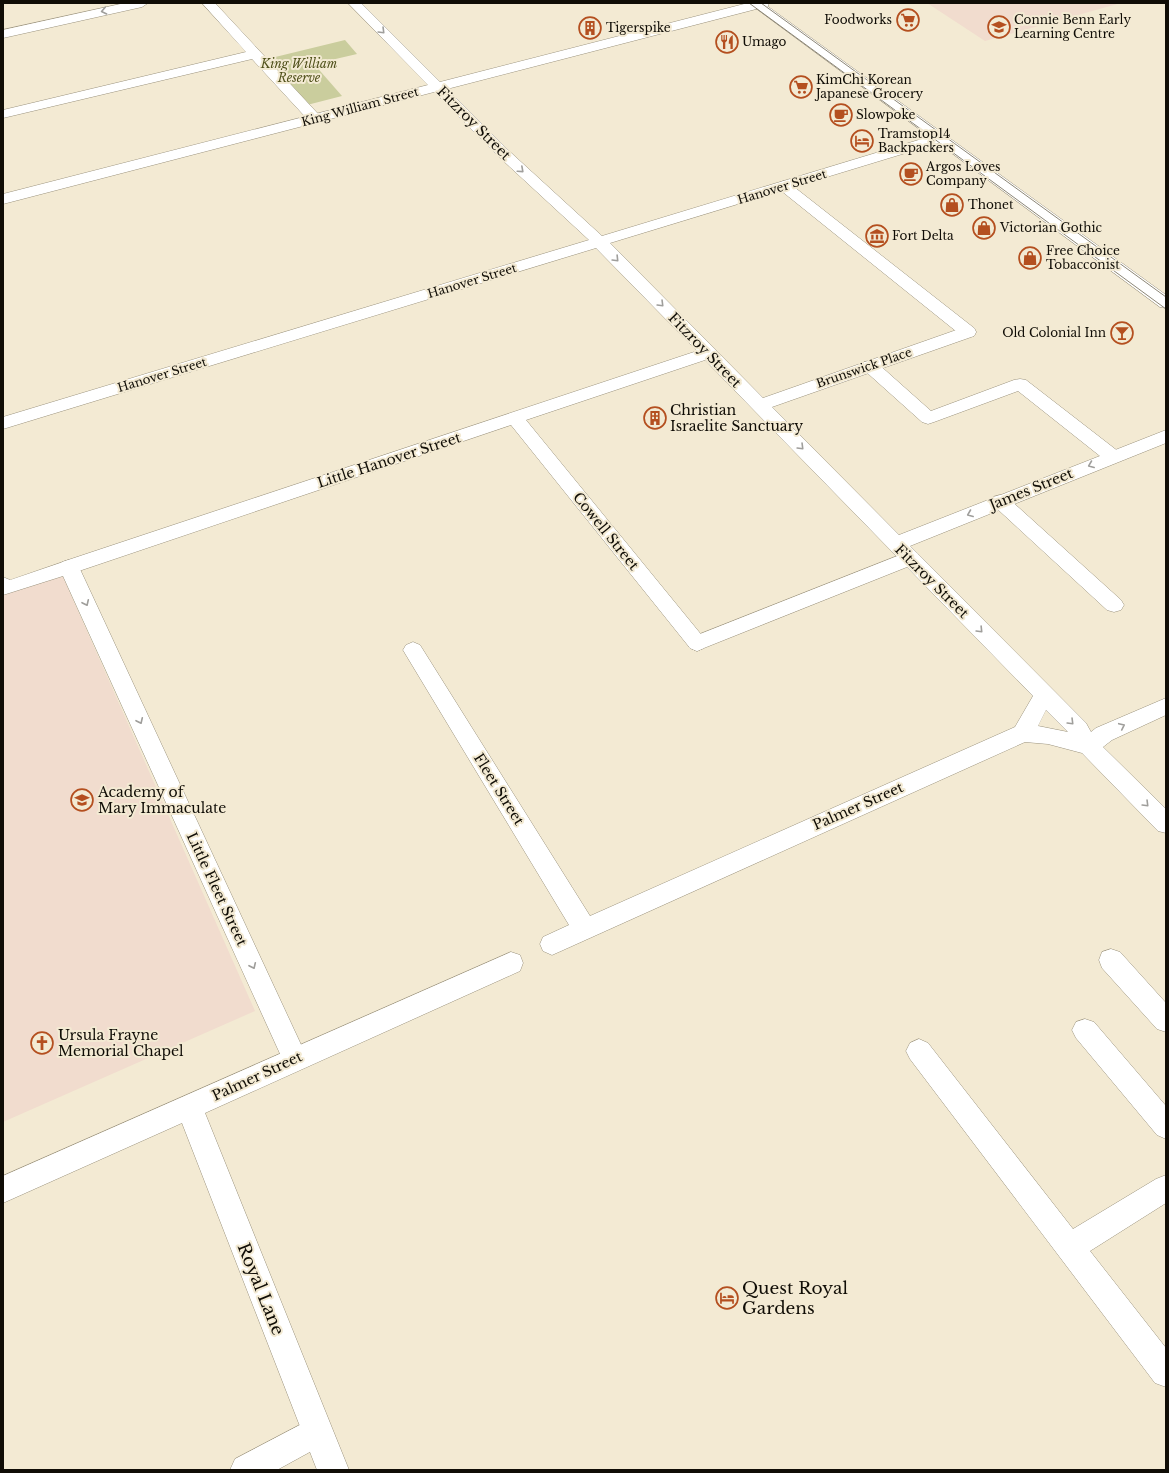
<svg xmlns="http://www.w3.org/2000/svg" width="1169" height="1473" font-family="'Libre Baskerville',serif">
  <rect width="100%" height="100%" fill="#f3ead3"/>
  <!-- education -->
  <path fill="#f1dcce" d="M 927,3 L 1121,3 L 985,41 Z
    M 60,570 L 255,1011 L 3,1122 L 3,589 Z"/>
  <!-- green -->
  <path fill="#cacd9d" d="M 345,40 L 357,54 L 314,64 L 342,96 L 307,105 L 267,59 Z"/>
  <g fill="none" stroke-linecap="round" stroke-linejoin="round">
    <!-- service casing -->
    <g stroke="#9b937e" stroke-width="1">
      <path id="service" d="M 202,3 L 215,3 L 320,116 L 322,119 L 320,122 L 310,122 L 252,59 L 3,118 L 3,110 L 246,52 Z
        M 784,181 L 789,183 L 974,328 L 976,332 L 974,336 L 968,337 L 962,336 L 779,189 L 776,186 L 779,183 Z
        M 870,361 L 876,362 L 931,411 L 1014,380 L 1020,379 L 1026,380 L 1119,452 L 1121,456 L 1119,460 L 1112,462 L 1105,460 L 1018,391 L 934,422 L 928,424 L 922,422 L 864,370 L 861,366 L 864,362 Z
        M 1000,495 L 1007,497 L 1121,600 L 1124,605 L 1121,610 L 1114,612 L 1107,610 L 993,505 L 990,501 L 993,497 Z
        M 910,551 L 917,553 L 920,558 L 917,563 L 704,648 L 697,651 L 690,648 L 687,643 L 690,638 Z
        M 69,560 L 76,562 L 79,567 L 304,1051 L 308,1059 L 304,1067 L 295,1071 L 286,1067 L 63,576 L 3,595 L 3,577 L 10,580 Z
        M 1111,949 L 1120,952 L 1166,1003 L 1166,1032 L 1157,1029 L 1102,968 L 1099,960 L 1102,952 Z
        M 1085,1019 L 1094,1022 L 1166,1106 L 1166,1139 L 1157,1135 L 1076,1038 L 1072,1030 L 1076,1022 Z
        M 317,1416 L 328,1420 L 332,1431 L 328,1442 L 277,1470 L 230,1470 L 235,1459 Z"/>
    </g>
    <!-- minor casing -->
    <g stroke="#9b937e" stroke-width="1">
      <path id="minor" d="M 125,3 L 148,3 L 142,7 L 3,38 L 3,30 Z
        M 348,3 L 361,3 L 440,82 L 748,3 L 769,3 L 768,6 L 447,89 L 508,150 L 602,236 L 935,135 L 945,135 L 947,138 L 945,141 L 610,243 L 763,398 L 962,328 L 968,327 L 974,328 L 976,332 L 974,336 L 772,407 L 899,535 L 1166,430 L 1166,443 L 910,546 L 1086,723 L 1091,732 L 1096,728 L 1166,698 L 1166,715 L 1112,740 L 1103,747 L 1166,809 L 1166,833 L 1158,831 L 1082,753 L 1048,744 L 1025,742 L 561,951 L 552,955 L 543,951 L 540,944 L 543,937 L 569,925 L 406,655 L 403,650 L 406,645 L 413,642 L 420,645 L 590,916 L 1015,727 L 1033,696 L 705,360 L 526,420 L 704,638 L 707,643 L 704,648 L 697,651 L 690,648 L 511,425 L 76,572 L 69,574 L 62,572 L 59,567 L 62,562 L 697,351 L 596,248 L 3,429 L 3,417 L 589,240 L 498,156 L 434,92 L 3,204 L 3,194 L 428,85 ZM 1046,710 L 1068,732 L 1038,726 Z
        M 511,952 L 520,955 L 523,963 L 520,971 L 205,1113 L 349,1470 L 317,1470 L 182,1123 L 3,1203 L 3,1176 Z
        M 919,1039 L 928,1043 L 1073,1229 L 1156,1179 L 1166,1175 L 1166,1203 L 1090,1251 L 1166,1348 L 1166,1387 L 1155,1383 L 910,1059 L 906,1051 L 910,1043 Z"/>
    </g>
    <!-- tertiary casing -->
    <g stroke="#9b937e" stroke-width="1">
      <path id="tertiary" d="M 749,3 L 763,3 L 1166,295 L 1166,308 L 1160,307 Z"/>
    </g>
    <!-- service -->
    <use href="#service" fill="#fff" fill-rule="evenodd"/>
    <!-- minor -->
    <use href="#minor" fill="#fff" fill-rule="evenodd"/>
    <!-- tertiary -->
    <use href="#tertiary" fill="#fff" fill-rule="evenodd"/>
    <!-- tram -->
    <path stroke="#8c8676" stroke-width="1" d="M 749,3 L 1166,309
      M 761,3 L 1166,297"/>
  </g>
  <!-- one-way arrows -->
  <defs><path id="oneway-chevron" d="M-2-3.5L2.5 0L-2 3.5" fill="none" stroke-width="1.6" stroke-linecap="round" stroke-linejoin="round"/></defs>
  <g stroke="#9f9e9b">
    <use href="#oneway-chevron" transform="translate(104 11) rotate(168)"/>
    <use href="#oneway-chevron" transform="translate(382 31) rotate(45)"/>
    <use href="#oneway-chevron" transform="translate(521 170) rotate(42)"/>
    <use href="#oneway-chevron" transform="translate(616 259) rotate(46)"/>
    <use href="#oneway-chevron" transform="translate(661 304) rotate(45)"/>
    <use href="#oneway-chevron" transform="translate(801 447) rotate(45)"/>
    <use href="#oneway-chevron" transform="translate(1091 465) rotate(158)"/>
    <use href="#oneway-chevron" transform="translate(970 514) rotate(158)"/>
    <use href="#oneway-chevron" transform="translate(86 603) rotate(65)"/>
    <use href="#oneway-chevron" transform="translate(980 630) rotate(46)"/>
    <use href="#oneway-chevron" transform="translate(140 721) rotate(65)"/>
    <use href="#oneway-chevron" transform="translate(1071 722) rotate(45)"/>
    <use href="#oneway-chevron" transform="translate(1122 726) rotate(-25)"/>
    <use href="#oneway-chevron" transform="translate(1146 804) rotate(45)"/>
    <use href="#oneway-chevron" transform="translate(253 966) rotate(65)"/>
  </g>
  <!-- icons -->
  <defs>
    <g id="supermarket-ring" transform="scale(1.15)"><circle r="9.5" fill="#f3ead3" stroke="#b44f1f" stroke-width="1.5"/><path d="M-6-5.5h2.5l.6 2H6L4.5 2H-2.5L-4.4-4H-6ZM-1.5 3.2a1.3 1.3 0 1 0 .1 0ZM3 3.2a1.3 1.3 0 1 0 .1 0Z" fill="#b44f1f"/></g>
    <g id="school-ring" transform="scale(1.15)"><circle r="9.5" fill="#f3ead3" stroke="#b44f1f" stroke-width="1.5"/><path d="M0-5L7-2L0 1L-7-2ZM-4 1L0 2.5L4 1V4Q0 6-4 4Z" fill="#b44f1f"/></g>
    <g id="building-ring" transform="scale(1.15)"><circle r="9.5" fill="#f3ead3" stroke="#b44f1f" stroke-width="1.5"/><path d="M-4-6H4V6H1V3H-1V6H-4ZM-2.5-4.3h1.7v1.8h-1.7ZM.8-4.3h1.7v1.8H.8ZM-2.5-1h1.7V.8h-1.7ZM.8-1h1.7V.8H.8Z" fill="#b44f1f"/></g>
    <g id="restaurant-ring" transform="scale(1.15)"><circle r="9.5" fill="#f3ead3" stroke="#b44f1f" stroke-width="1.5"/><path d="M-5-6h1v4h1v-4h1v4h1v-4h1v5L-1.5 .5V6h-2V.5L-5-1ZM5-6V6H3V1.5H1.5Q1.5-4 5-6Z" fill="#b44f1f"/></g>
    <g id="cafe-ring" transform="scale(1.15)"><circle r="9.5" fill="#f3ead3" stroke="#b44f1f" stroke-width="1.5"/><path d="M-5.5-4.5H6V0H3Q3 3.5 0 3.5H-2.5Q-5.5 3.5-5.5 0ZM3-3.2v2h1.7v-2ZM-6 4.5H4V6H-6Z" fill="#b44f1f"/></g>
    <g id="hotel-ring" transform="scale(1.15)"><circle r="9.5" fill="#f3ead3" stroke="#b44f1f" stroke-width="1.5"/><path d="M-6-4.5h1.5V1H6V5H4.5V3h-9V5H-6ZM-4 0a1.8 1.8 0 1 1 3.6 0ZM.5 0V-2.5h3Q6-2.5 6 0Z" fill="#b44f1f"/></g>
    <g id="shop-ring" transform="scale(1.15)"><circle r="9.5" fill="#f3ead3" stroke="#b44f1f" stroke-width="1.5"/><path d="M-5-2.5h2.3a2.7 3.5 0 0 1 5.4 0H5L5.5 6h-11ZM-1.5-2.5h3a1.5 2.3 0 0 0-3 0Z" fill="#b44f1f"/></g>
    <g id="museum-ring" transform="scale(1.15)"><circle r="9.5" fill="#f3ead3" stroke="#b44f1f" stroke-width="1.5"/><path d="M0-6L6-3V-2H-6V-3ZM-5-1h2V3h-2ZM-1-1h2V3h-2ZM3-1h2V3H3ZM-6 4H6V6H-6Z" fill="#b44f1f"/></g>
    <g id="bar-ring" transform="scale(1.15)"><circle r="9.5" fill="#f3ead3" stroke="#b44f1f" stroke-width="1.5"/><path d="M-6-5H6L.8 .8V4.5H3.5V6h-7V4.5H-.8V.8Z" fill="#b44f1f"/></g>
    <g id="church-ring" transform="scale(1.15)"><circle r="9.5" fill="#f3ead3" stroke="#b44f1f" stroke-width="1.5"/><path d="M-1.2-6h2.4v3.5h3.3v2.4h-3.3V6h-2.4V-.1h-3.3v-2.4h3.3Z" fill="#b44f1f"/></g>
  </defs>
  <g fill-rule="evenodd">
    <use href="#supermarket-ring" x="908" y="20"/>
    <use href="#school-ring" x="999" y="27"/>
    <use href="#building-ring" x="590" y="28"/>
    <use href="#restaurant-ring" x="727" y="42"/>
    <use href="#supermarket-ring" x="801" y="87"/>
    <use href="#cafe-ring" x="841" y="115"/>
    <use href="#hotel-ring" x="862" y="141"/>
    <use href="#cafe-ring" x="911" y="174"/>
    <use href="#shop-ring" x="952" y="205"/>
    <use href="#shop-ring" x="984" y="228"/>
    <use href="#museum-ring" x="877" y="236"/>
    <use href="#shop-ring" x="1030" y="258"/>
    <use href="#bar-ring" x="1122" y="333"/>
    <use href="#building-ring" x="655" y="418"/>
    <use href="#school-ring" x="82" y="800"/>
    <use href="#church-ring" x="42" y="1043"/>
    <use href="#hotel-ring" x="727" y="1298"/>
  </g>
  <g text-anchor="middle" stroke-width="4" stroke-linejoin="round" paint-order="stroke">
    <!-- far-poi labels -->
    <g font-size="12" fill="#100d06" stroke="#f3ead3" text-anchor="start">
      <text x="892" y="24" text-anchor="end">Foodworks</text>
      <text x="1014" y="24">Connie Benn Early<tspan x="1014" dy="14">Learning Centre</tspan></text>
      <text x="606" y="32">Tigerspike</text>
      <text x="742" y="46">Umago</text>
      <text x="816" y="84">KimChi Korean<tspan x="816" dy="14">Japanese Grocery</tspan></text>
      <text x="856" y="119">Slowpoke</text>
      <text x="878" y="138">Tramstop14<tspan x="878" dy="14">Backpackers</tspan></text>
      <text x="926" y="171">Argos Loves<tspan x="926" dy="14">Company</tspan></text>
      <text x="968" y="209">Thonet</text>
      <text x="1000" y="232">Victorian Gothic</text>
      <text x="892" y="240">Fort Delta</text>
      <text x="1046" y="255">Free Choice<tspan x="1046" dy="14">Tobacconist</tspan></text>
      <text x="1106" y="337" text-anchor="end">Old Colonial Inn</text>
    </g>
    <!-- far-park labels -->
    <g font-size="12" font-style="italic" fill="#4f501a" stroke="#f3ead3">
      <text x="299" y="68">King William<tspan x="299" dy="14">Reserve</tspan></text>
    </g>
    <!-- far-street labels -->
    <g font-size="12" fill="#100d06" stroke="#f3ead3">
      <text transform="translate(360 107) rotate(-15)" y="4">King William Street</text>
      <text transform="translate(782 187) rotate(-17)" y="4">Hanover Street</text>
      <text transform="translate(472 281) rotate(-17)" y="4">Hanover Street</text>
      <text transform="translate(864 368) rotate(-19)" y="4">Brunswick Place</text>
      <text transform="translate(162 375) rotate(-17)" y="4">Hanover Street</text>
    </g>
    <!-- street labels -->
    <g font-size="14" fill="#100d06" stroke="#f3ead3">
      <text transform="translate(474 123) rotate(45)" y="5">Fitzroy Street</text>
      <text transform="translate(705 350) rotate(46)" y="5">Fitzroy Street</text>
      <text transform="translate(389 460) rotate(-18)" y="5">Little Hanover Street</text>
      <text transform="translate(1031 489) rotate(-22)" y="5">James Street</text>
      <text transform="translate(606 531) rotate(51)" y="5">Cowell Street</text>
      <text transform="translate(932 581) rotate(45)" y="5">Fitzroy Street</text>
      <text transform="translate(499 789) rotate(58)" y="5">Fleet Street</text>
      <text transform="translate(858 806) rotate(-24)" y="5">Palmer Street</text>
      <text transform="translate(217 889) rotate(65)" y="5">Little Fleet Street</text>
      <text transform="translate(257 1076) rotate(-25)" y="5">Palmer Street</text>
    </g>
    <!-- poi labels -->
    <g font-size="14" fill="#100d06" stroke="#f3ead3" text-anchor="start">
      <text x="670" y="415">Christian<tspan x="670" dy="16">Israelite Sanctuary</tspan></text>
      <text x="98" y="797">Academy of<tspan x="98" dy="16">Mary Immaculate</tspan></text>
      <text x="58" y="1040">Ursula Frayne<tspan x="58" dy="16">Memorial Chapel</tspan></text>
    </g>
    <!-- near-poi labels -->
    <g font-size="17" fill="#100d06" stroke="#f3ead3" text-anchor="start">
      <text x="742" y="1294">Quest Royal<tspan x="742" dy="20">Gardens</tspan></text>
    </g>
    <!-- near-street labels -->
    <g font-size="17" fill="#100d06" stroke="#f3ead3">
      <text transform="translate(261 1289) rotate(68)" y="6">Royal Lane</text>
    </g>
  </g>
  <!-- border -->
  <rect width="1169" height="1473" fill="none" stroke="#100d06" stroke-width="8"/>
</svg>
